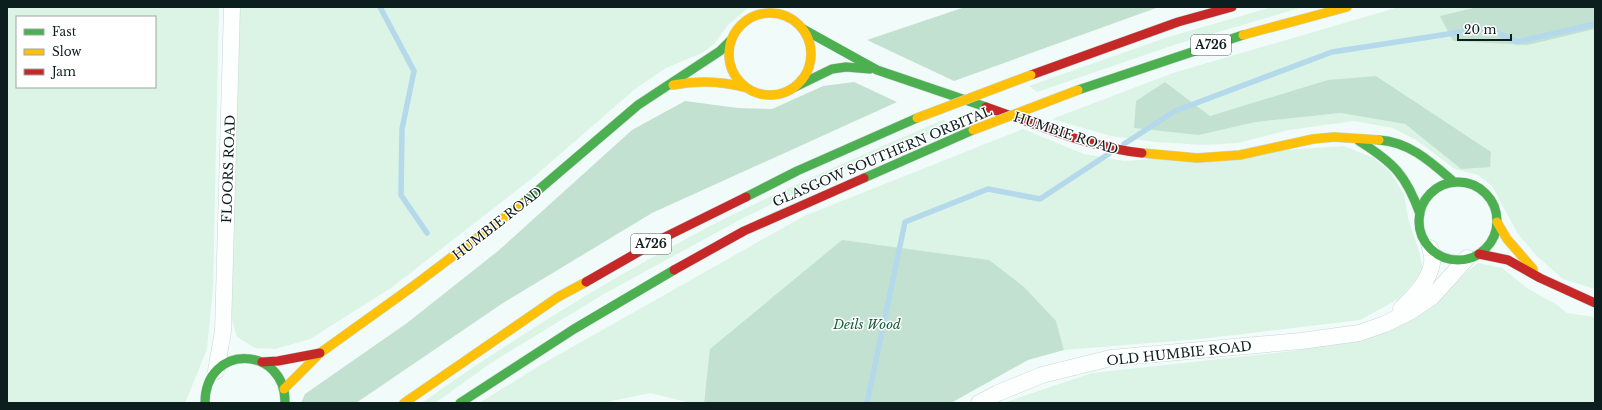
<svg xmlns="http://www.w3.org/2000/svg" width="1602" height="410" font-family="'Libre Baskerville',serif">
  <rect width="100%" height="100%" fill="#f1fbfa"/>
  <!-- green -->
  <path fill="#dbf4e6" fill-rule="evenodd" d="M 7,7 L 219,7 L 213,288 L 207,349 L 186,401 L 183,403 L 7,403 ZM 17,17 L 155,17 L 155,87 L 17,87 Z
    M 239,7 L 749,7 L 728,25 L 714,44 L 702,53 L 666,68 L 635,89 L 535,176 L 391,288 L 310,339 L 275,349 L 255,348 L 237,337 L 230,313 Z
    M 1272,7 L 1303,7 L 1174,45 L 1037,92 L 1029,86 L 1165,38 Z
    M 1399,7 L 1477,7 L 1441,16 L 1528,45 L 1595,29 L 1595,289 L 1563,279 L 1537,256 L 1518,234 L 1492,186 L 1478,175 L 1455,169 L 1416,140 L 1393,128 L 1354,121 L 1289,130 L 1238,143 L 1205,145 L 1156,142 L 1111,136 L 1052,119 L 1173,73 ZM 1376,76 L 1461,169 L 1405,124 L 1340,113 L 1256,122 L 1199,135 L 1165,82 L 1210,116 Z
    M 943,120 L 952,125 L 845,169 L 745,217 L 602,295 L 491,363 L 435,403 L 422,403 C 509,341 601,284 695,234 C 775,192 859,156 943,120 Z
    M 1023,129 L 1084,154 L 1124,161 L 1344,146 L 1374,158 L 1390,172 L 1404,194 L 1408,218 L 1420,254 L 1423,271 L 1400,298 L 1360,320 L 1200,339 L 1064,350 L 1056,321 L 705,391 L 704,403 L 690,403 L 650,393 L 602,403 L 479,403 L 544,363 L 804,216 Z
    M 1478,263 L 1502,268 L 1527,288 L 1557,305 L 1567,313 L 1595,317 L 1595,403 L 1003,403 L 1092,373 L 1293,351 L 1385,332 L 1437,302 L 1468,271 Z"/>
  <!-- forest -->
  <path fill="#c3e1d1" d="M 965,7 L 1159,7 L 954,81 L 867,40 Z
    M 1477,7 L 1595,7 L 1595,29 L 1528,45 L 1453,41 L 1440,16 Z
    M 1376,76 L 1491,152 L 1490,167 L 1461,169 L 1405,124 L 1340,113 L 1256,122 L 1199,135 L 1134,128 L 1136,101 L 1165,82 L 1210,116 L 1328,80 Z
    M 854,82 L 897,102 L 652,213 L 503,303 L 356,403 L 301,403 L 305,394 L 407,323 L 498,251 L 632,130 L 685,101 L 738,108 L 772,109 L 823,86 Z
    M 842,240 L 989,260 L 1024,287 L 1056,321 L 1064,350 L 1028,360 L 951,403 L 704,403 L 710,349 Z"/>
  <g fill="none" stroke-linecap="round" stroke-linejoin="round">
    <!-- stream -->
    <path stroke="#b3d9eb" stroke-width="5.5" d="M 380,7 L 414,71 L 402,129 L 401,195 L 427,233
      M 1124,144 L 1175,111 L 1332,52 L 1487,28 L 1517,42 L 1595,24
      M 867,403 L 905,222 L 988,189 L 1040,199 L 1110,153"/>
    <!-- street casing -->
    <g stroke="#c9d7d6" stroke-width="17">
      <path id="street" d="M 1401,309 C 1414,296 1429,282 1432,263 C 1433,258 1431,252 1430,248
        M 216,371 L 223,331 L 232,7
        M 979,403 L 998,393 L 1042,375 L 1111,358 L 1301,341 L 1359,333 L 1385,324 L 1411,311 L 1432,297 L 1467,258"/>
    </g>
    <!-- fast casing -->
    <g stroke="#c9d7d6" stroke-width="10">
      <path id="fast" d="M 803,29 L 877,70 L 986,107
        M 795,87 L 832,69 L 846,67 L 870,69
        M 1078,90 L 1243,35
        M 1379,140 C 1410,142 1432,163 1454,182
        M 1359,141 C 1394,163 1406,175 1420,214
        M 864,178 L 973,130
        M1419 221a39 39 0 1 1 78 0a39 39 0 1 1-78 0Z
        M 746,197 L 797,171 L 917,118
        M 522,204 L 638,105 L 720,51 L 730,41
        M 205,403 C 205,343 285,345 285,402
        M 460,403 L 574,329 L 674,270"/>
    </g>
    <!-- slow casing -->
    <g stroke="#c9d7d6" stroke-width="10">
      <path id="slow" d="M729 54a41 41 0 1 1 82 0a41 41 0 1 1-82 0Z
        M 1243,35 L 1347,7
        M 673,85 C 699,80 722,81 747,88
        M 1142,153 L 1197,158 L 1240,155 L 1313,139 L 1334,137 L 1379,140
        M 1497,222 L 1507,239 L 1533,269
        M 284,389 L 320,353 L 412,287 L 522,204
        M 404,403 L 558,297 L 586,282"/>
    </g>
    <!-- jam casing -->
    <g stroke="#c9d7d6" stroke-width="10">
      <path id="jam" d="M 1031,75 L 1178,22 L 1232,7
        M 986,107 C 1035,124 1091,148 1142,153
        M 1479,254 L 1508,260 L 1540,278 L 1595,303
        M 674,270 L 744,231 L 864,178
        M 586,282 L 661,239 L 746,197
        M 262,362 L 278,361 L 320,353"/>
    </g>
    <!-- street -->
    <use href="#street" stroke="#fdfefe" stroke-width="16"/>
    <!-- fast -->
    <use href="#fast" stroke="#4caf50" stroke-width="9"/>
    <!-- slow -->
    <use href="#slow" stroke="#ffc107" stroke-width="9"/>
    <!-- jam -->
    <use href="#jam" stroke="#c62828" stroke-width="9"/>
    <!-- slow-bridge casing -->
    <g stroke="#c9d7d6" stroke-width="10" stroke-linecap="butt">
      <path id="slow-bridge" d="M 917,118 L 1031,75
        M 973,130 L 1078,90"/>
    </g>
    <!-- slow-bridge -->
    <use href="#slow-bridge" stroke="#ffc107" stroke-width="9"/>
  </g>
  <g text-anchor="middle" stroke-width="3" stroke-linejoin="round" paint-order="stroke">
    <!-- shield labels -->
    <g fill="#fff" stroke="#566262" stroke-width="1">
      <rect x="1191" y="35" width="40" height="20" rx="3"/>
      <rect x="631" y="234" width="40" height="20" rx="3"/>
    </g>
    <g font-size="12" font-weight="bold" fill="#0d1e1e">
      <text x="1211" y="49">A726</text>
      <text x="651" y="248">A726</text>
    </g>
    <!-- street labels -->
    <g font-size="13" fill="#0d1e1e" stroke="#fff">
      <text transform="translate(1066 133) rotate(18)" y="5">HUMBIE ROAD</text>
      <text transform="translate(882 156) rotate(-23)" y="5">GLASGOW SOUTHERN ORBITAL</text>
      <text transform="translate(228 169) rotate(-88)" y="5">FLOORS ROAD</text>
      <text transform="translate(497 223) rotate(-38)" y="5">HUMBIE ROAD</text>
      <text transform="translate(1179 353) rotate(-6)" y="5">OLD HUMBIE ROAD</text>
    </g>
    <!-- park labels -->
    <g font-size="13" font-style="italic" fill="#115e39" stroke="#fff">
      <text x="867" y="329">Deils Wood</text>
    </g>
  </g>
  <!-- border -->
  <rect width="1602" height="410" fill="none" stroke="#0d1e1e" stroke-width="16"/>
  <!-- legend -->
  <rect x="16" y="16" width="140" height="72" fill="#ffffff" stroke="#9ea5a5"/>
  <rect x="24" y="29" width="20" height="6" fill="#4caf50" stroke="#9ea5a5"/>
  <text x="52" y="36" font-size="12" fill="#0d1e1e">Fast</text>
  <rect x="24" y="49" width="20" height="6" fill="#ffc107" stroke="#9ea5a5"/>
  <text x="52" y="56" font-size="12" fill="#0d1e1e">Slow</text>
  <rect x="24" y="69" width="20" height="6" fill="#c62828" stroke="#9ea5a5"/>
  <text x="52" y="76" font-size="12" fill="#0d1e1e">Jam</text>
  <!-- scale -->
  <path d="M1458 34v6h53v-6" fill="none" stroke="#0d1e1e" stroke-width="2"/>
  <text x="1464" y="34" font-size="12" fill="#0d1e1e" stroke="#ffffff" stroke-width="3" paint-order="stroke">20 m</text>
</svg>
